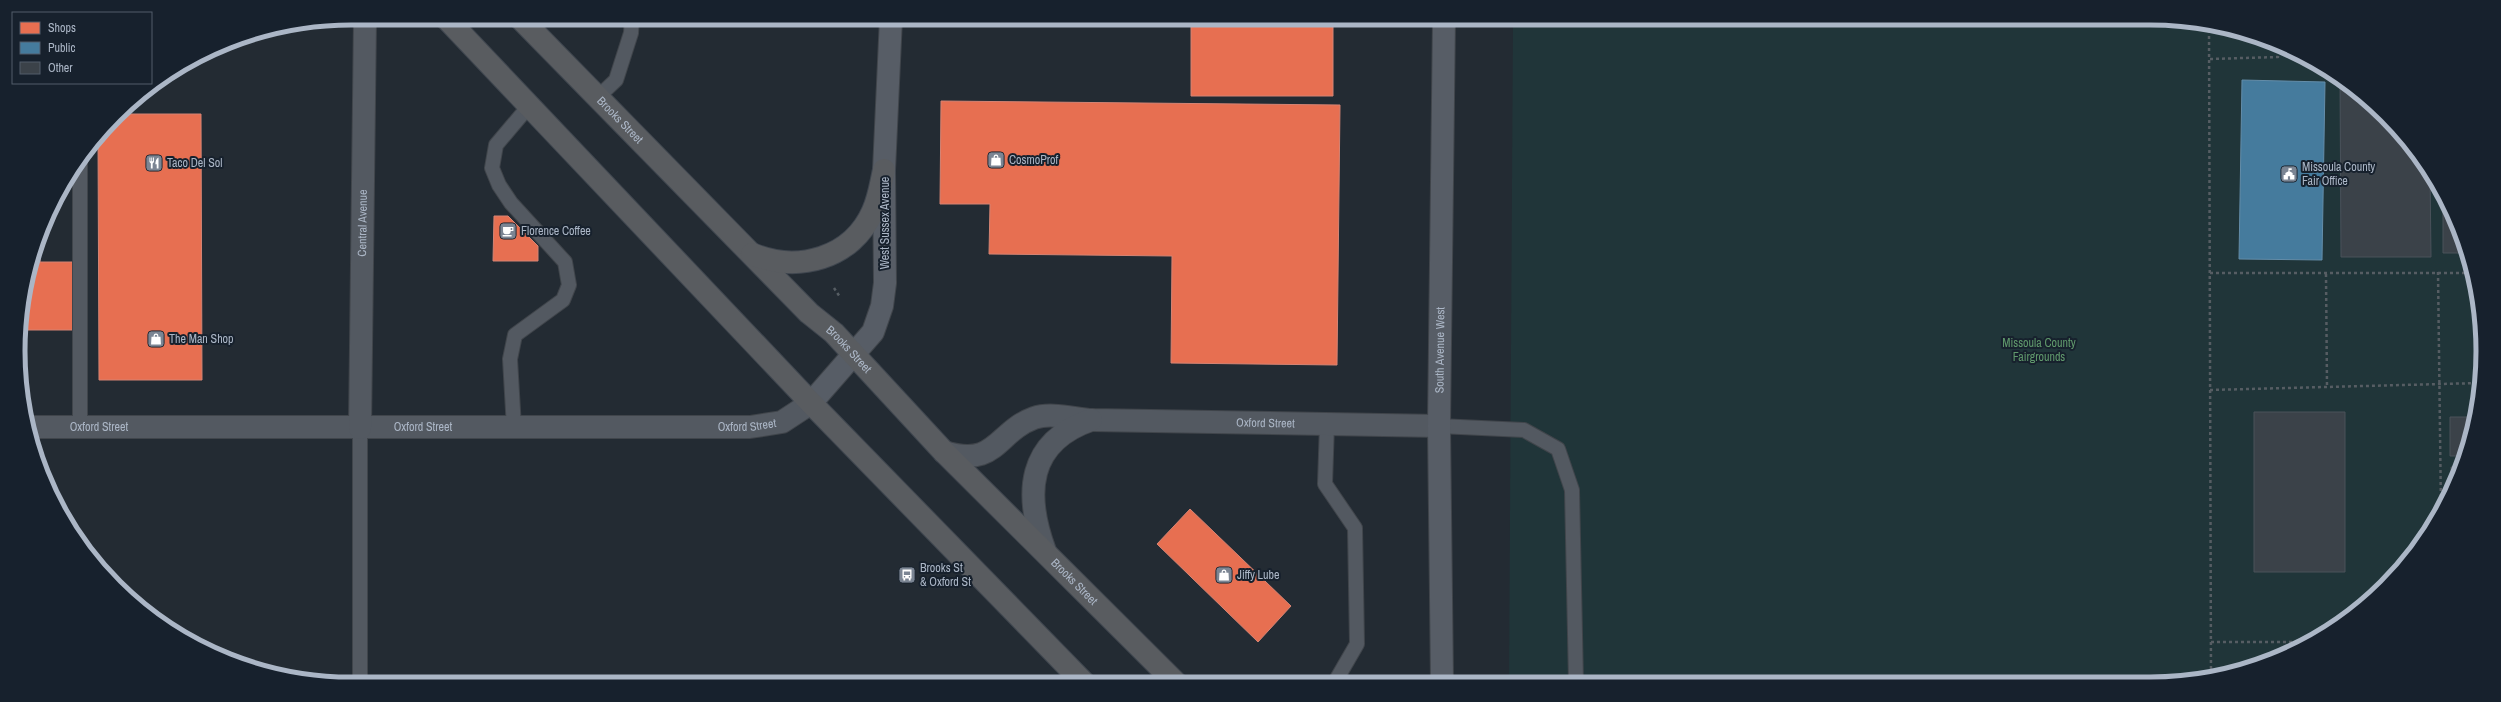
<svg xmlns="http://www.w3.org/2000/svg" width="2501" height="702" font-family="'Archivo Narrow',sans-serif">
  <rect width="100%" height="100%" fill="#232b33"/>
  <!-- green -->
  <path fill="#203539" d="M 1513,18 L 2150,18 L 2215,24 L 2277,43 L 2335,74 L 2385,115 L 2427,166 L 2458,223 L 2477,286 L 2483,351 L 2477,416 L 2439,517 L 2370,601 L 2278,659 L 2193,681 L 1509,682 Z"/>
  <!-- shops -->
  <path fill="#e76f51" stroke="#d58474" d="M 1191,18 L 1333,18 L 1333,96 L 1191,96 Z
    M 941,101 L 1340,105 L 1337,365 L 1171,363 L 1172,256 L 989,254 L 990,204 L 940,204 Z
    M 119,114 L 201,114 L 202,380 L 99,380 L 98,137 Z
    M 494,216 L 508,216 L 538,246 L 538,261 L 493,261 Z
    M 40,236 L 40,262 L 73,262 L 73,330 L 19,330 L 29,265 Z
    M 1190,509 L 1291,606 L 1258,642 L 1157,544 Z"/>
  <!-- public -->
  <path fill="#457b9d" stroke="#648da9" d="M 2242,80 L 2325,82 L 2322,260 L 2239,259 Z"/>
  <!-- building -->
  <path fill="#3b4249" stroke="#4a525b" d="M 2340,78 L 2385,115 L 2430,172 L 2431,257 L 2341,257 Z
    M 2443,196 L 2458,223 L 2467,253 L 2443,253 Z
    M 2254,412 L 2345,412 L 2345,572 L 2254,572 Z
    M 2450,417 L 2476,417 L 2462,456 L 2450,456 Z
    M 2451,467 L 2457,467 L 2451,483 Z"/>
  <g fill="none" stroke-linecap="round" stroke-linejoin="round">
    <!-- lane casing -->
    <g stroke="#40454b" stroke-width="16">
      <path id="lane" d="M 598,97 L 616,80 L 631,33 L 632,18
        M 80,159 L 80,427
        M 1327,424 L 1325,484 L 1355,528 L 1357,644 L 1335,682
        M 1439,426 L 1524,430 L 1558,449 L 1572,490 L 1576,682
        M 360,428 L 360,684
        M 514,428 L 510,359 L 515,335 L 563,300 L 569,285 L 565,262 L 511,203 L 499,185 L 492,168 L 496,145 L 529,106"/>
    </g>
    <!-- street casing -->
    <g stroke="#40454b" stroke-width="24">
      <g id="street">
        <path id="s1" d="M 28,427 L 750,427 L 782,422 L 811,403"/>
        <path id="s2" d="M 360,428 L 365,18"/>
        <path id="s3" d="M 944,452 C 997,468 996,432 1034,418 C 1051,412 1075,419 1092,420 L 1439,426"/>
        <path d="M 1045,551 C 1024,494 1027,442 1091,420"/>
      </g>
    </g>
    <!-- secondary casing -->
    <g stroke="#40454b" stroke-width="24">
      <g id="secondary">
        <path d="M 811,403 L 873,332 L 882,306 L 885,283 L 884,170 L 891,18"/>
        <path id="s4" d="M 1442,682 L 1439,426 L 1444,18"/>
      </g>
    </g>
    <!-- highway casing -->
    <g stroke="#3f464f" stroke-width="24">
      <g id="highway">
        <path d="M 446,18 L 811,403 L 1084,683"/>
        <path id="s5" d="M 520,18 L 809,313 L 834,333 L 944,452 L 1176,683"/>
        <path d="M 752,254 C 797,273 852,259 873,211 C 879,198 881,183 884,170"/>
      </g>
    </g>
    <!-- path -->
    <path stroke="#565d63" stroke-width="2.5" stroke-dasharray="3 3" stroke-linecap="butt" d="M 2209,24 L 2211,676
      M 2210,59 L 2278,57 L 2278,44
      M 2438,272 L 2441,511
      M 2210,273 L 2473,273
      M 2326,274 L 2327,386
      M 834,288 L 840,297
      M 2210,390 L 2480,383
      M 2211,642 L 2304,642"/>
    <!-- lane -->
    <use href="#lane" stroke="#535961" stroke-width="14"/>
    <!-- street -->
    <use href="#street" stroke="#535961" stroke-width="22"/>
    <!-- secondary -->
    <use href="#secondary" stroke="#575d66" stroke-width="22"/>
    <!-- highway -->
    <use href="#highway" stroke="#595c60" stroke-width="22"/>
  </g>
  <!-- icons -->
  <defs>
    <g id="shop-square" transform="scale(0.9)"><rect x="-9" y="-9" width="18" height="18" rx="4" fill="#7b8593" stroke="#17212d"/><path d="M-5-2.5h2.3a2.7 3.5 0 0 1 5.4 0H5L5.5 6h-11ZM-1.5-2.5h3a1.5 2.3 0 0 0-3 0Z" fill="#fff"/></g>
    <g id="restaurant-square" transform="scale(0.9)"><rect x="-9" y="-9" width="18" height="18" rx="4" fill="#7b8593" stroke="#17212d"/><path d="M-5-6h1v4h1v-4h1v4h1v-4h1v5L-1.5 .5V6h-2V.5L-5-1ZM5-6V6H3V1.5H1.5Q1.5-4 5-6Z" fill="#fff"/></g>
    <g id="civic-square" transform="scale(0.9)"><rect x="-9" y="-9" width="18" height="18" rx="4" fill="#7b8593" stroke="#17212d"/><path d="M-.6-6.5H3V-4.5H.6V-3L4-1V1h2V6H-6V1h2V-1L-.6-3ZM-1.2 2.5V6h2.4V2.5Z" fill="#fff"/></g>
    <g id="cafe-square" transform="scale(0.9)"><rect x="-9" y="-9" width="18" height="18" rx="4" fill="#7b8593" stroke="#17212d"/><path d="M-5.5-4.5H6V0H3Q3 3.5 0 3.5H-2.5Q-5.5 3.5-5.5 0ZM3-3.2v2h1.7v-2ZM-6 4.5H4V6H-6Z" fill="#fff"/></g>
    <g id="bus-square" transform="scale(0.9)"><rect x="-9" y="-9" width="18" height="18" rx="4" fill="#7b8593" stroke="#17212d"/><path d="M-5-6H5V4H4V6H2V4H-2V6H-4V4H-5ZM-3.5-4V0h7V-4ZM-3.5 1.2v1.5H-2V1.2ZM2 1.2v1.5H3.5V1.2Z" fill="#fff"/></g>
  </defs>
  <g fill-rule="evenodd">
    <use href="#shop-square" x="996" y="160"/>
    <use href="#restaurant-square" x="154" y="163"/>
    <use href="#civic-square" x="2289" y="174"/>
    <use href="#cafe-square" x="508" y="231"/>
    <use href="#shop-square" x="156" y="339"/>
    <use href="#bus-square" x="907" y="575"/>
    <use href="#shop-square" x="1224" y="575"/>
  </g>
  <g text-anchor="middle" stroke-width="4" stroke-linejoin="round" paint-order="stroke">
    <!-- street labels -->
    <g font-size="12" fill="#abb6c6" stroke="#17212d">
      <text dy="4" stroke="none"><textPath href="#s5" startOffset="143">Brooks Street</textPath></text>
      <text dy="4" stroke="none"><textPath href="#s2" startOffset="205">Central Avenue</textPath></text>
      <text transform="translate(885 223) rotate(-90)" y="4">West Sussex Avenue</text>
      <text dy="4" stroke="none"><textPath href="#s5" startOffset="467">Brooks Street</textPath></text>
      <text dy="4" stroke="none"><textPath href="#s4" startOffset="332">South Avenue West</textPath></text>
      <text dy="4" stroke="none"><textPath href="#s3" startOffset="334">Oxford Street</textPath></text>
      <text dy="4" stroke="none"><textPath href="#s1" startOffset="719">Oxford Street</textPath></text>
      <text dy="4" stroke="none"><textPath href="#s1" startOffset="71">Oxford Street</textPath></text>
      <text dy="4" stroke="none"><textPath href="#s1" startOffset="395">Oxford Street</textPath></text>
      <text dy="4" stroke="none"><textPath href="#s5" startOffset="791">Brooks Street</textPath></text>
    </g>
    <!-- poi labels -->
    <g font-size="12" fill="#abb6c6" stroke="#17212d" text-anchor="start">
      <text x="1009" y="164">CosmoProf</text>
      <text x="167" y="167">Taco Del Sol</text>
      <text x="2302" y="171">Missoula County<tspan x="2302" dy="14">Fair Office</tspan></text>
      <text x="521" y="235">Florence Coffee</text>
      <text x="169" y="343">The Man Shop</text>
      <text x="920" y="572">Brooks St<tspan x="920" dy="14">&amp; Oxford St</tspan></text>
      <text x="1237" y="579">Jiffy Lube</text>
    </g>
    <!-- park labels -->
    <g font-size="12" fill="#60996c" stroke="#17212d">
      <text x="2039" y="347">Missoula County<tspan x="2039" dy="14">Fairgrounds</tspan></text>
    </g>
  </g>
  <!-- crop -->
  <path d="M0 0H2501V702H0ZM351 25H2150A326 326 0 0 1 2476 351V351A326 326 0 0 1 2150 677H351A326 326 0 0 1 25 351V351A326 326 0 0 1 351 25Z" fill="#17212d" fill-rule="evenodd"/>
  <path fill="none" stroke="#abb6c6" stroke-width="5" d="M351 25H2150A326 326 0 0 1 2476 351V351A326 326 0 0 1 2150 677H351A326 326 0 0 1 25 351V351A326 326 0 0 1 351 25Z"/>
  <!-- legend -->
  <rect x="12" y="12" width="140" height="72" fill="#17212d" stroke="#525d6a"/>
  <rect x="20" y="22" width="20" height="12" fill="#e76f51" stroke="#525d6a"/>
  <text x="48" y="32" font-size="12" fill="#abb6c6">Shops</text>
  <rect x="20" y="42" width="20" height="12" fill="#457b9d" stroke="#525d6a"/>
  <text x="48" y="52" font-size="12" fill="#abb6c6">Public</text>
  <rect x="20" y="62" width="20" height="12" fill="#3b4249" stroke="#525d6a"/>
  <text x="48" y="72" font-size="12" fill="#abb6c6">Other</text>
</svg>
